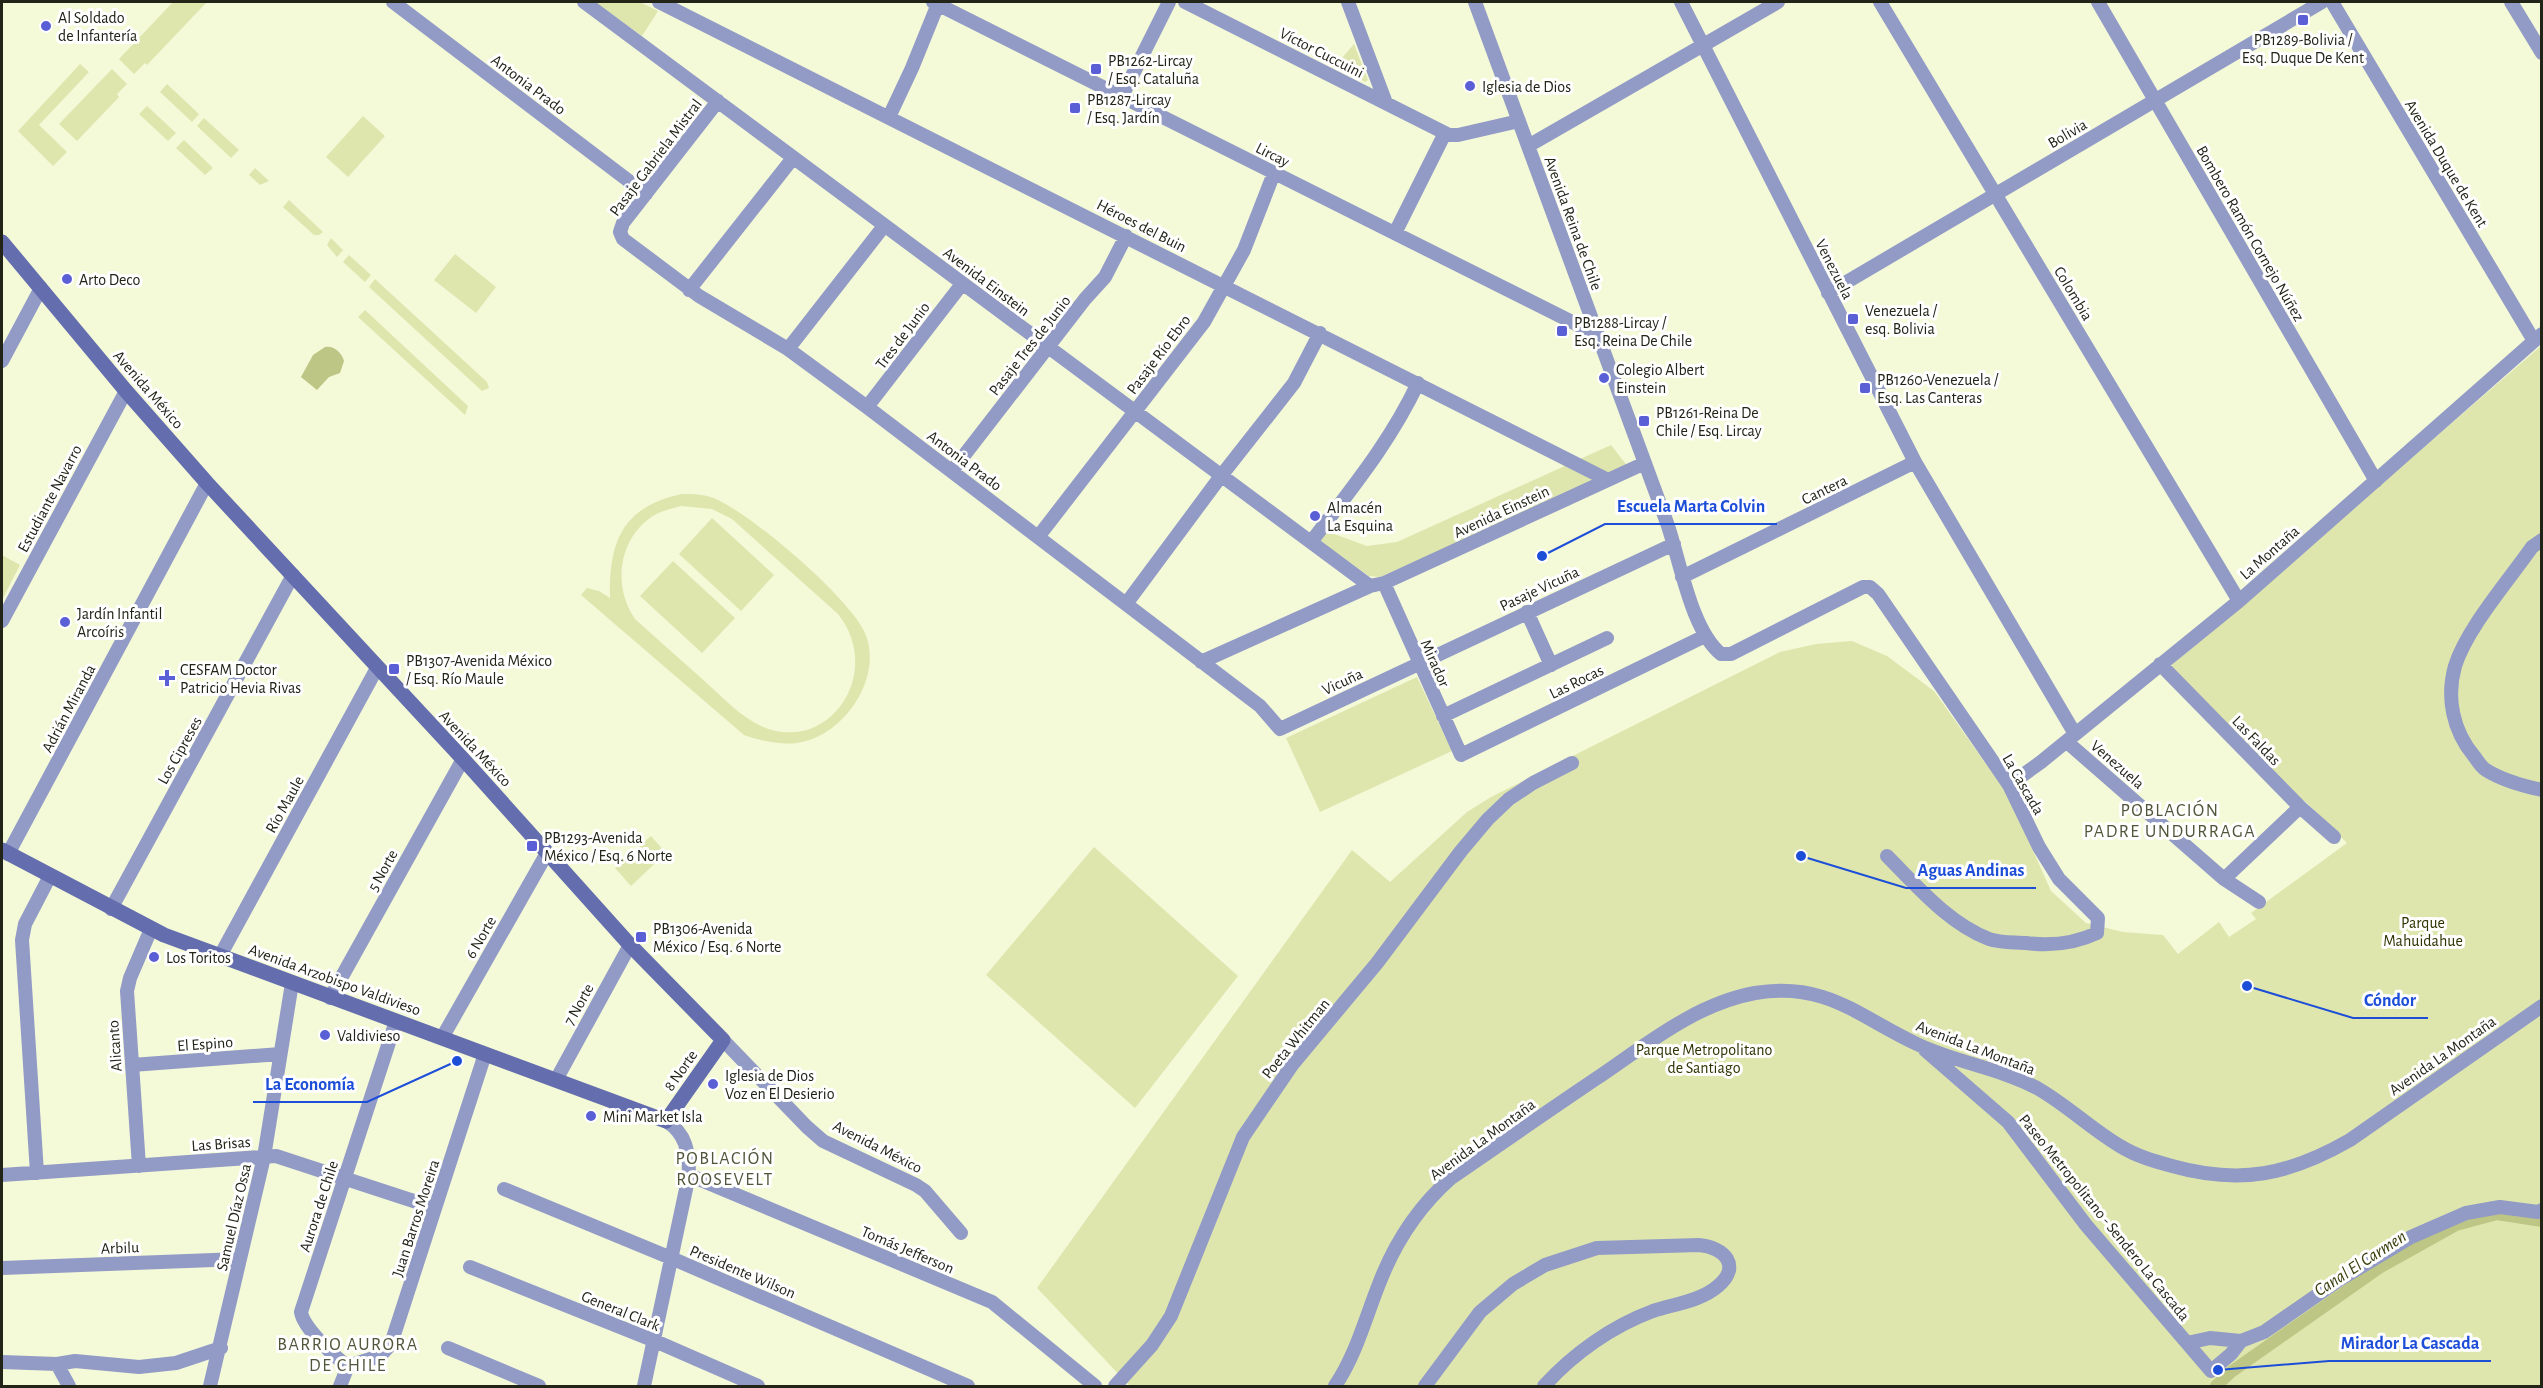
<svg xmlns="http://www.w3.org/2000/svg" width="2543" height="1388" font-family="'Alegreya Sans',sans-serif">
  <rect width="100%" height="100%" fill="#f4f9d8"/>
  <!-- green -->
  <path fill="#dee6ae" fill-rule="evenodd" d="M 173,2 L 206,3 L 147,65 L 145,63 L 134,74 L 119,59 Z
    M 595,2 L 640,2 L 658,11 L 642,36 Z
    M 1354,44 L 1368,80 L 1365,82 L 1336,65 Z
    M 80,64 L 89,72 L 39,125 L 67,152 L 53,166 L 18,131 Z
    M 112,69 L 127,84 L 117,94 L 119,97 L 77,141 L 59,124 Z
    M 167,84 L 199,114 L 192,122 L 160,92 Z
    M 147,106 L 176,133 L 168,141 L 139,114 Z
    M 363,116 L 385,136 L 348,177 L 326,157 Z
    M 204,118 L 239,150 L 231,158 L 197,126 Z
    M 184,140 L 213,168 L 205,175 L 176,148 Z
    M 255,168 L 269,181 L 260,185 L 249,175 Z
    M 289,200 L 323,232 L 319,235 L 314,235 L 283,207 Z
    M 331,238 L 343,250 L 337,257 L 327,245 Z
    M 455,254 L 496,287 L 476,313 L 434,280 Z
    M 349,255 L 371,275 L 365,282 L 343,262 Z
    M 375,279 L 487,382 L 489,388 L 482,391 L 369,287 Z
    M 365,310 L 468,406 L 465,415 L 358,317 Z
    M 2541,346 L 2541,1386 L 1130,1386 L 1037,1288 L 1352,850 L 1390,882 L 1467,812 L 1491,797 L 1780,652 L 1816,644 L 1852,641 L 1887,656 L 1934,691 L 2008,795 L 2051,891 L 2086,923 L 2123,932 L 2163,935 L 2178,954 L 2219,922 L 2229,937 L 2256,919 L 2251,913 L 2347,843 L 2307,803 L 2282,784 L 2168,668 Z
    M 1611,445 L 1629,468 L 1380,577 L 1369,576 L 1319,541 L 1326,531 L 1367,546 L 1397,542 Z
    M 682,494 C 694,494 706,494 718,500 C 753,516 849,597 865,633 C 884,677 844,737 797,743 C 779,745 761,741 744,735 L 581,595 L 587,588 L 599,591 L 610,598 C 609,541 622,507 682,494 ZM 681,506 L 712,509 L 732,519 L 838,614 C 885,673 828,756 761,726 C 742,717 726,701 711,687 C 686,664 660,642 635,619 C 613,588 618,541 650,518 C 660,511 670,509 681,506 Z
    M 712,518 L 774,575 L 741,611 L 679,554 Z
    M 2,555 L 20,565 L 2,600 Z
    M 673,561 L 735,618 L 702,653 L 640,596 Z
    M 1417,677 L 1452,751 L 1320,812 L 1286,738 Z
    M 651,836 L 666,853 L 631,886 L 615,868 Z
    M 1094,847 L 1238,976 L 1135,1108 L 986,975 Z"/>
  <!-- water -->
  <path fill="#bdc685" d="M 325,347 C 334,345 342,353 344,361 L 340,373 L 329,377 L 317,390 L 301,377 L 313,355 Z"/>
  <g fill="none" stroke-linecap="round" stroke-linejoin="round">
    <!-- canal -->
    <path stroke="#bdc685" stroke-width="12" d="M 2216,1386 L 2231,1372 L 2379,1268 L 2456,1225 L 2497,1214 L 2542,1221"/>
    <!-- street -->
    <path stroke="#929ac6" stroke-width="14" d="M 393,2 L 646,194
      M 584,2 L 1370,586
      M 659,2 L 1608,480
      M 933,2 L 1598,335
      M 1185,2 L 1449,135 L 1458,135 L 1519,121
      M 1348,2 L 1386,103
      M 1475,2 L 1667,523 C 1680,560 1691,630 1721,654 L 1731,654 L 1863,587 L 1870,587 L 1878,594 L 2009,785 L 2039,847 L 2059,879 L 2098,918 L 2097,933 C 2074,944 2050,946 2026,943 C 2014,942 2000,943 1989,939 C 1948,923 1917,886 1887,856
      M 1681,2 L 1915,462 L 2075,734
      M 1880,2 L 2239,601
      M 2098,2 L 2376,481
      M 2332,2 L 2534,341
      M 2511,2 L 2542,53
      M 1122,96 L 1169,2
      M 718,101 L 623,223 L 620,232 L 623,239 L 699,296 L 788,349 L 867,407 L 1260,706 L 1280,729 L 1674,544
      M 889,117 L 912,68 L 938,4
      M 1528,146 L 1778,2
      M 1395,233 L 1445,133
      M 689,290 L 793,158
      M 1828,293 L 2322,2
      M 788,349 L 884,226
      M 2,361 L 41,288
      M 867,407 L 962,284
      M 952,471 L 1085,299 L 1105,277 L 1126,236
      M 1038,537 L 1204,322 L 1244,250 L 1274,173
      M 2542,540 L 2532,547 C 2509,580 2467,628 2455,666 C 2446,698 2453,731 2474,756 C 2477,760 2481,767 2486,770 C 2502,780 2523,786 2542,790
      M 1311,542 C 1351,489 1389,444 1418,383
      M 1682,577 L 1915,462
      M 1384,583 L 1461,755 L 1705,636
      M 1126,604 L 1221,476 L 1294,383 L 1320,333
      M 1527,612 L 1551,665
      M 2,621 L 126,391
      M 1201,662 L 1370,586 L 1384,583 L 1645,463
      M 2160,664 L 2300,807 L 2334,837
      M 1443,716 L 1607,638
      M 2067,742 L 2224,879 L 2259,902
      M 2009,785 L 2041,762 L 2239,601 L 2542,334
      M 8,854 L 207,483
      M 2224,879 L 2300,807
      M 111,909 L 293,575
      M 220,956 L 377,668
      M 330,998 L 463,759
      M 442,1038 L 547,853
      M 723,1040 L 807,1127 L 823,1141 L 916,1185 L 925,1191 L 961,1233
      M 1925,1050 L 2008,1122 L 2086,1225 L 2187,1343 L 2210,1338 L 2241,1341 L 2264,1332 L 2339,1280 L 2411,1237 L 2466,1213 L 2500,1207 L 2538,1212 L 2542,1210
      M 132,1065 L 280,1054
      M 556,1080 L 630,945
      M 139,1166 L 127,991 L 130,978 L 151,929
      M 37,1173 L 22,940 L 25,924 L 50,876
      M 2,1175 L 276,1156 L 435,1208
      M 689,1175 L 992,1302 L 1095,1386
      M 504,1189 L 671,1258 L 968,1386
      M 470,1267 L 655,1341 L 758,1386
      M 2,1268 L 240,1259
      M 2187,1343 L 2211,1371 L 2231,1354 L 2241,1341
      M 448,1348 L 539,1386
      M 2,1362 L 57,1364 L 75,1361 L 139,1367 L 176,1363 L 221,1348
      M 57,1364 L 69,1386
      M 348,1366 C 334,1357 303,1327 301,1312 L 396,1021
      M 348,1366 L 380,1356 L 391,1344 L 485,1054
      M 210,1386 L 264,1157 L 292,983
      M 340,1386 L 348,1366
      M 644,1386 L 689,1175 C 689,1152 686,1133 666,1121
      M 1115,1386 L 1152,1345 L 1171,1316 L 1243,1137 L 1292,1065 L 1377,963 L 1461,851 L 1488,819 L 1509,799 L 1533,783 L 1572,763
      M 1335,1386 C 1356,1355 1365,1319 1379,1284 C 1395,1242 1417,1208 1451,1178 C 1499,1145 1548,1111 1597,1078 C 1646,1045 1695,1004 1755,993 C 1827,981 1860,1018 1919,1045 C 1958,1063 1999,1068 2037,1088 C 2067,1105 2091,1129 2120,1146 C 2136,1156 2154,1161 2172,1166 C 2240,1185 2289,1175 2350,1140 L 2542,1006
      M 1425,1386 L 1480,1312 L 1513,1284 L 1545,1265 L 1597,1248 L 1699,1245 C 1724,1247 1742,1266 1718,1286 C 1701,1301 1674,1304 1653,1311 C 1612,1326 1573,1354 1544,1386"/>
    <!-- secondary -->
    <path stroke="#646dad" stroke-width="15" d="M 2,242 L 126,391 L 207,483 L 463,759 L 630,945 L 723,1040 L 666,1121 L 164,935 L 2,850"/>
  </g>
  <!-- markers -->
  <g fill="#5a5fd6" stroke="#fff" stroke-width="2">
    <rect x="2297" y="14" width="12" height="12" rx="3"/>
    <circle cx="46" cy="26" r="6"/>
    <rect x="1090" y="63" width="12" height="12" rx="3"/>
    <circle cx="1470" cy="86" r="6"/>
    <rect x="1069" y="102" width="12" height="12" rx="3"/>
    <circle cx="67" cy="279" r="6"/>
    <rect x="1847" y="313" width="12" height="12" rx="3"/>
    <rect x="1556" y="325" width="12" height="12" rx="3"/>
    <circle cx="1604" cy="378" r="6"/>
    <rect x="1859" y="382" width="12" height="12" rx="3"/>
    <rect x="1638" y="415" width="12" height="12" rx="3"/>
    <circle cx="1315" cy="516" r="6"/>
    <circle cx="65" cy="622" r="6"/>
    <rect x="388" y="663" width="12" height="12" rx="3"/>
    <path d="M164 669h6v6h6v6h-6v6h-6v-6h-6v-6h6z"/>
    <rect x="526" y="840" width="12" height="12" rx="3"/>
    <rect x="635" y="931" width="12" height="12" rx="3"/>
    <circle cx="154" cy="957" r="6"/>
    <circle cx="325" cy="1035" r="6"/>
    <circle cx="713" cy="1084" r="6"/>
    <circle cx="591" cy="1116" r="6"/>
  </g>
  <g text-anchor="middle" stroke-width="6" stroke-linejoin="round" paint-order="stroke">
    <!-- poi labels -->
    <g font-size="16" fill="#222418" stroke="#fff" text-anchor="start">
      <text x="58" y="23">Al Soldado<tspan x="58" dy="18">de Infantería</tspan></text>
      <text x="2303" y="45" text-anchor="middle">PB1289-Bolivia /<tspan x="2303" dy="18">Esq. Duque De Kent</tspan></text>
      <text x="1108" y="66">PB1262-Lircay<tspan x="1108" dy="18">/ Esq. Cataluña</tspan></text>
      <text x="1482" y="92">Iglesia de Dios</text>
      <text x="1087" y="105">PB1287-Lircay<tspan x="1087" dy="18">/ Esq. Jardín</tspan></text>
      <text x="79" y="285">Arto Deco</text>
      <text x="1865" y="316">Venezuela /<tspan x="1865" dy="18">esq. Bolivia</tspan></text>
      <text x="1574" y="328">PB1288-Lircay /<tspan x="1574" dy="18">Esq. Reina De Chile</tspan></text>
      <text x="1616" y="375">Colegio Albert<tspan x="1616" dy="18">Einstein</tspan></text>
      <text x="1877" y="385">PB1260-Venezuela /<tspan x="1877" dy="18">Esq. Las Canteras</tspan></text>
      <text x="1656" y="418">PB1261-Reina De<tspan x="1656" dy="18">Chile / Esq. Lircay</tspan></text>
      <text x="1327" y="513">Almacén<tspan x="1327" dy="18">La Esquina</tspan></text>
      <text x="77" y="619">Jardín Infantil<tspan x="77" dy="18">Arcoíris</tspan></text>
      <text x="406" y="666">PB1307-Avenida México<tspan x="406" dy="18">/ Esq. Río Maule</tspan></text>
      <text x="180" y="675">CESFAM Doctor<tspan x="180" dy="18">Patricio Hevia Rivas</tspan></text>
      <text x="544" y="843">PB1293-Avenida<tspan x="544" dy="18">México / Esq. 6 Norte</tspan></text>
      <text x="653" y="934">PB1306-Avenida<tspan x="653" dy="18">México / Esq. 6 Norte</tspan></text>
      <text x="166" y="963">Los Toritos</text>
      <text x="337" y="1041">Valdivieso</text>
      <text x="725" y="1081">Iglesia de Dios<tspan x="725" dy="18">Voz en El Desierio</tspan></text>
      <text x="603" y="1122">Mini Market Isla</text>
    </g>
    <!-- street labels -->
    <g font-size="16" fill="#222418" stroke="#fff">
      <text transform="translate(1322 52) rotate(27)" y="6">Víctor Cuccuini</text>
      <text transform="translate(529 84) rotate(37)" y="6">Antonia Prado</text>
      <text transform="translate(2067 133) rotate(-30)" y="6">Bolivia</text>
      <text transform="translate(1273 154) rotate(27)" y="6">Lircay</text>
      <text transform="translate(655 157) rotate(-53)" y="6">Pasaje Gabriela Mistral</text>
      <text transform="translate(2447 163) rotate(59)" y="6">Avenida Duque de Kent</text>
      <text transform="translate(1574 223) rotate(70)" y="6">Avenida Reina de Chile</text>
      <text transform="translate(1142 225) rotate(27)" y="6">Héroes del Buin</text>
      <text transform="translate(2251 233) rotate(60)" y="6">Bombero Ramón Cornejo Núñez</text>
      <text transform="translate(1835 269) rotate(63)" y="6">Venezuela</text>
      <text transform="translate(987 281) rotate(37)" y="6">Avenida Einstein</text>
      <text transform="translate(2074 293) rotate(59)" y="6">Colombia</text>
      <text transform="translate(902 335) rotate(-53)" y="6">Tres de Junio</text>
      <text transform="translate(1029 345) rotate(-52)" y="6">Pasaje Tres de Junio</text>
      <text transform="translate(1158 354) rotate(-53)" y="6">Pasaje Río Ebro</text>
      <text transform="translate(149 389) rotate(49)" y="6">Avenida México</text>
      <text transform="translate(965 460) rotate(37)" y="6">Antonia Prado</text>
      <text transform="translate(1824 489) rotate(-26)" y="6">Cantera</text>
      <text transform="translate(49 498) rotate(-62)" y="6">Estudiante Navarro</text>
      <text transform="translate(1501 511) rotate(-25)" y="6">Avenida Einstein</text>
      <text transform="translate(2269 552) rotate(-41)" y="6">La Montaña</text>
      <text transform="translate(1539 588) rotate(-25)" y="6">Pasaje Vicuña</text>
      <text transform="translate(1436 663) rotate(66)" y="6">Mirador</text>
      <text transform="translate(1342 681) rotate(-25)" y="6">Vicuña</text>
      <text transform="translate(1576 681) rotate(-26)" y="6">Las Rocas</text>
      <text transform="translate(68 708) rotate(-62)" y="6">Adrián Miranda</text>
      <text transform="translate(2257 740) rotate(46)" y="6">Las Faldas</text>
      <text transform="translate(476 748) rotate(47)" y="6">Avenida México</text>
      <text transform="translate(179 750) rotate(-61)" y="6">Los Cipreses</text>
      <text transform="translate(2118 764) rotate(41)" y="6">Venezuela</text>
      <text transform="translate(2024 784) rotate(60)" y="6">La Cascada</text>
      <text transform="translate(284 804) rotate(-61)" y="6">Río Maule</text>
      <text transform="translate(382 870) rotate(-61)" y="6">5 Norte</text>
      <text transform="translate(480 937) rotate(-60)" y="6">6 Norte</text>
      <text transform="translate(335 979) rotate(20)" y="6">Avenida Arzobispo Valdivieso</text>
      <text transform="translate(578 1004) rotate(-61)" y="6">7 Norte</text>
      <text transform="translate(1295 1038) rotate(-51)" y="6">Poeta Whitman</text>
      <text transform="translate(205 1043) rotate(-4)" y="6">El Espino</text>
      <text transform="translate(114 1046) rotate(-94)" y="6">Alicanto</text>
      <text transform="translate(1976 1047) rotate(21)" y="6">Avenida La Montaña</text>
      <text transform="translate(2442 1055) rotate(-35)" y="6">Avenida La Montaña</text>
      <text transform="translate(680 1070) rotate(-55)" y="6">8 Norte</text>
      <text transform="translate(1482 1139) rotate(-36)" y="6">Avenida La Montaña</text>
      <text transform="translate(221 1143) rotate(-4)" y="6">Las Brisas</text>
      <text transform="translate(878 1146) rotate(27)" y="6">Avenida México</text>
      <text transform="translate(318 1206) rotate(-72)" y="6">Aurora de Chile</text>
      <text transform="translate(233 1217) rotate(-77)" y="6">Samuel Díaz Ossa</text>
      <text transform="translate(2105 1217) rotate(51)" y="6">Paseo Metropolitano - Sendero La Cascada</text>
      <text transform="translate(415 1218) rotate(-72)" y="6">Juan Barros Moreira</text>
      <text transform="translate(120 1247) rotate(-2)" y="6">Arbilu</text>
      <text transform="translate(908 1249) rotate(23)" y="6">Tomás Jefferson</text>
      <text transform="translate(743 1271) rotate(23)" y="6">Presidente Wilson</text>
      <text transform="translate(621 1310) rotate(22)" y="6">General Clark</text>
    </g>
    <!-- park labels -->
    <g font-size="16" fill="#2f3300" stroke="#fff">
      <text x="2423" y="928">Parque<tspan x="2423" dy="18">Mahuidahue</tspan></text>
      <text x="1704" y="1055">Parque Metropolitano<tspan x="1704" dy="18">de Santiago</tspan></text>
    </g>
    <!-- neighbourhood labels -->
    <g font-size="18" letter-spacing="1.5" fill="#515539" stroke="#fff">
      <text x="2170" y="816">POBLACIÓN<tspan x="2170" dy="21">PADRE UNDURRAGA</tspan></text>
      <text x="725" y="1164">POBLACIÓN<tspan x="725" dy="21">ROOSEVELT</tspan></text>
      <text x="348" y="1350">BARRIO AURORA<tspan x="348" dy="21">DE CHILE</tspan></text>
    </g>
    <!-- water labels -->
    <g font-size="18" font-style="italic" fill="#393e0b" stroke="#fff">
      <text transform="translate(2360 1263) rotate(-33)" y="6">Canal El Carmen</text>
    </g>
  </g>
  <!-- callouts -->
  <path fill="none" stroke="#1d4ed8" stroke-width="2" d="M1542 556L1605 524H1777M1801 856L1906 888H2036M2247 986L2353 1018H2428M457 1061L367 1102H253M2218 1370L2329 1361H2491"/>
  <g fill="#1d4ed8" stroke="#fff" stroke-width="2">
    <circle cx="1542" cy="556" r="6"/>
    <circle cx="1801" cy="856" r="6"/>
    <circle cx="2247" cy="986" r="6"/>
    <circle cx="457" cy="1061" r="6"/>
    <circle cx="2218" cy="1370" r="6"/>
  </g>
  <g font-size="18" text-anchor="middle" font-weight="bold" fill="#1d4ed8" stroke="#fff" stroke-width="6" stroke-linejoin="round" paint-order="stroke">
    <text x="1691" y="512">Escuela Marta Colvin</text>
    <text x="1971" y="876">Aguas Andinas</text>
    <text x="2390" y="1006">Cóndor</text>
    <text x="310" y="1090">La Economía</text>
    <text x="2410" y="1349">Mirador La Cascada</text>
  </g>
  <!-- border -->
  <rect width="2543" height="1388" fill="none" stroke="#222418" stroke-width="6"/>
</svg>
